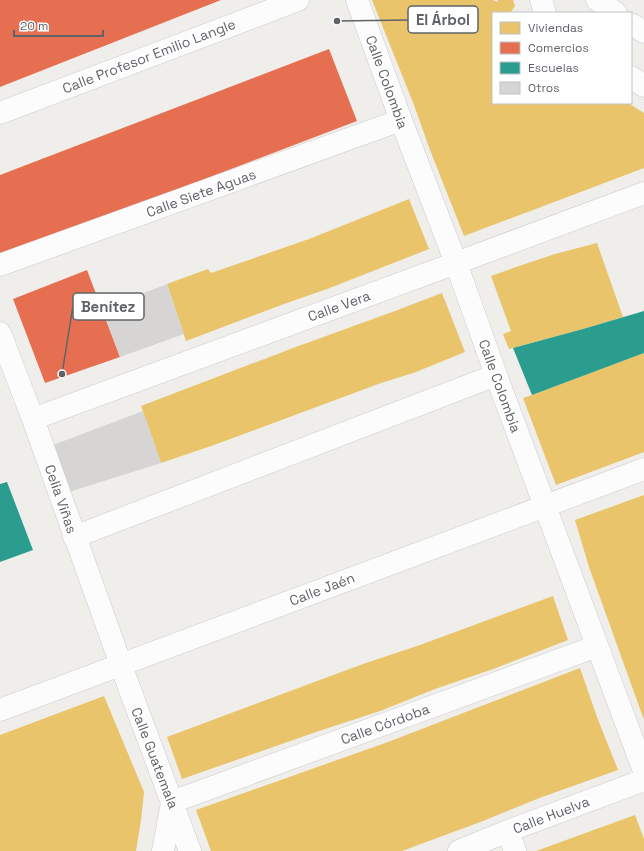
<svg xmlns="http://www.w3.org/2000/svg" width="644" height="851" font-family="'Space Grotesk',sans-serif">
  <rect width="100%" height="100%" fill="#efeeea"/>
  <!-- homes -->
  <path fill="#e9c46a" d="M 372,0 L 493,0 L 497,2 L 498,0 L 513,0 L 515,6 L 510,13 L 493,13 L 493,103 L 628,103 L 644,113 L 644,168 L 464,236 L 430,150 L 414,105 Z
    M 409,199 L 429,249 L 327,289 L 284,304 L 186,341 L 167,284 L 208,269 L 211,273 L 309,239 Z
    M 597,243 L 623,317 L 583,329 L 509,349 L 503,334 L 511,331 L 491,276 L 519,266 L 555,254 Z
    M 442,293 L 465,352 L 416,372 L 381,383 L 214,445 L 161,463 L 141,406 L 293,348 L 395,311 Z
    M 644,353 L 644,452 L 556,485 L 523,398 L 532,395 Z
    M 644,495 L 644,720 L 589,567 L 575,520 Z
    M 553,596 L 568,640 L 496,668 L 435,689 L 380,711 L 316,732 L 182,779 L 167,737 L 363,664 L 420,645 Z
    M 580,668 L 597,717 L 618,770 L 542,797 L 483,821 L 402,851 L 211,851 L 196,810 L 388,742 Z
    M 104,696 L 144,792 L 141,820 L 136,851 L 0,851 L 0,735 Z
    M 635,815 L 644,839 L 644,851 L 536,851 Z"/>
  <!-- shops -->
  <path fill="#e76f51" d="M 0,0 L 221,0 L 0,87 Z
    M 329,49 L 357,121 L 0,257 L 0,175 Z
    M 87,270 L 120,357 L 45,383 L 13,299 Z"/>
  <!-- schools -->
  <path fill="#2a9d8f" d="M 644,311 L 644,353 L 532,395 L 513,348 L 583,329 Z
    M 7,482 L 33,550 L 0,562 L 0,484 Z"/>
  <!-- building -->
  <path fill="#d6d5d3" d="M 167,284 L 184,334 L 120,357 L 102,309 Z
    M 143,411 L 161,463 L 69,492 L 53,445 Z"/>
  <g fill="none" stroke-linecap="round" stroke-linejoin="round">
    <!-- minor casing -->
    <g stroke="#cbcccc" stroke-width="23">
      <path id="minor" d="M 357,0 L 401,120 L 456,263 L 496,375 L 644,771
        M 541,0 L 545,13
        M 597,0 L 616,13
        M 631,24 L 644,32
        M 631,77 L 644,86
        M 0,113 L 298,0
        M 0,265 L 401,120
        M 0,333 L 33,419 L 130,690 L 190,851
        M 33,419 L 456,263 L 644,193
        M 74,537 L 496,375
        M 0,710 C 215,631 429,548 644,469
        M 172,802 L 597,646
        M 508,831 L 515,851
        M 163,851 L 172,803
        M 459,851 L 508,831 L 644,780"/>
    </g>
    <!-- minor -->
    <use href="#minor" stroke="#fdfcfc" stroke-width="22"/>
  </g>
  <g text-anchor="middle" stroke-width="4" stroke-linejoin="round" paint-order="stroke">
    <!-- street labels -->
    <g font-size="14" fill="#5f6368" stroke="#fff">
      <text transform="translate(149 56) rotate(-21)" y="5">Calle Profesor Emilio Langle</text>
      <text transform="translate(387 82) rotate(70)" y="5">Calle Colombia</text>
      <text transform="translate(201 193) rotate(-20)" y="5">Calle Siete Aguas</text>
      <text transform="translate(339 306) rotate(-20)" y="5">Calle Vera</text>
      <text transform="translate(500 386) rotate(70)" y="5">Calle Colombia</text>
      <text transform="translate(61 499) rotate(71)" y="5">Celia Viñas</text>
      <text transform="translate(322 589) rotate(-21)" y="5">Calle Jaén</text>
      <text transform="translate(385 724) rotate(-20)" y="5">Calle Córdoba</text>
      <text transform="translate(155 758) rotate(69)" y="5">Calle Guatemala</text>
      <text transform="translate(551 815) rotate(-21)" y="5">Calle Huelva</text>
    </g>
  </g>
  <!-- callouts -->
  <path fill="none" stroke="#5f6368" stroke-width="1.5" d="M337 21L408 20M62 374L73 306"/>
  <g fill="#5f6368" stroke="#fff" stroke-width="1.5">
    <circle cx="337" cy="21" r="4"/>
    <circle cx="62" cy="374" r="4"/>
  </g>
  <g fill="#fff" stroke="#5f6368" stroke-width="1.5">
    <rect x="408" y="6" width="70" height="27" rx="4"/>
    <rect x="73" y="293" width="71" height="27" rx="4"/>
  </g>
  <g font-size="15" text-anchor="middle" font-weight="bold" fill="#5f6368">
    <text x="443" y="25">El Árbol</text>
    <text x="108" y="312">Benítez</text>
  </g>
  <!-- legend -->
  <rect x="492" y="12" width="140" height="92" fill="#ffffff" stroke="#bfc1c3"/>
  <rect x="500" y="22" width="20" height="12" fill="#e9c46a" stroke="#bfc1c3"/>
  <text x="528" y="32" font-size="12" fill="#5f6368">Viviendas</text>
  <rect x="500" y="42" width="20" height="12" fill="#e76f51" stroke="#bfc1c3"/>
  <text x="528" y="52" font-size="12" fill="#5f6368">Comercios</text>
  <rect x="500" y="62" width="20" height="12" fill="#2a9d8f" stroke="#bfc1c3"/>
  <text x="528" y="72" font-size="12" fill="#5f6368">Escuelas</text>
  <rect x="500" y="82" width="20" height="12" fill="#d6d5d3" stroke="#bfc1c3"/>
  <text x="528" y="92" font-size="12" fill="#5f6368">Otros</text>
  <!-- scale -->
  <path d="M14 30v6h89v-6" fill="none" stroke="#5f6368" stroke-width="2"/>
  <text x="20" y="30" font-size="12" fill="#5f6368" stroke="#ffffff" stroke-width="3" paint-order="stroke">20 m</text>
</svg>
